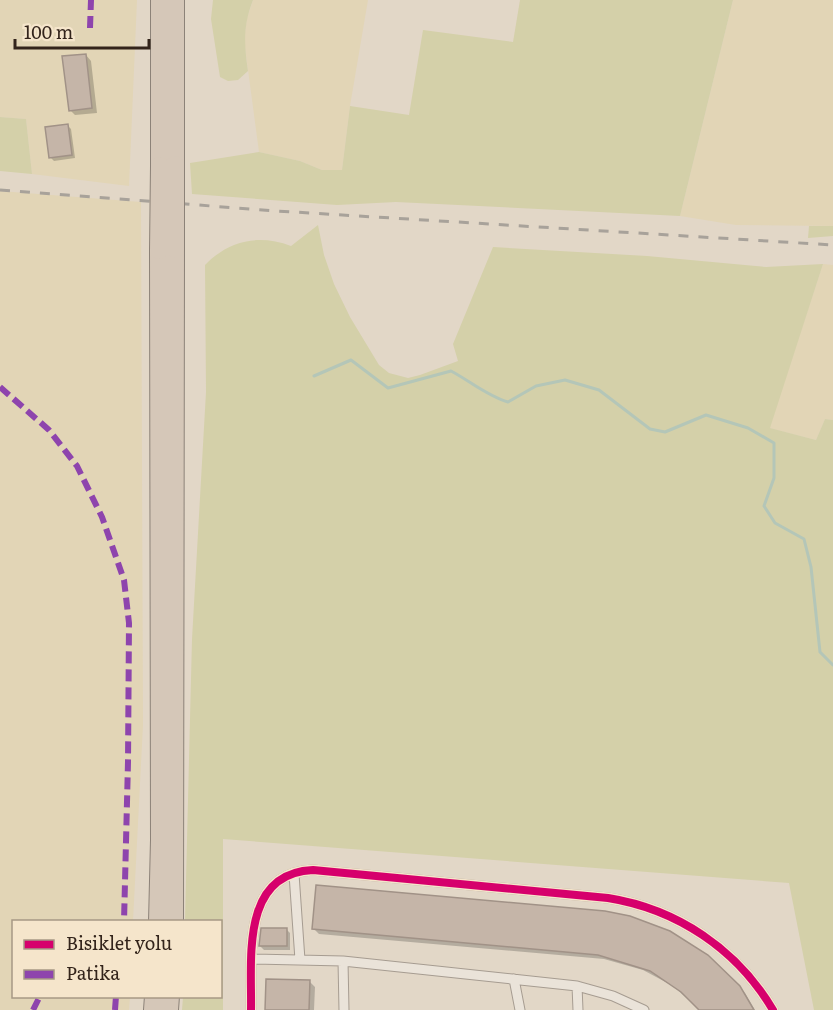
<svg xmlns="http://www.w3.org/2000/svg" width="833" height="1010" font-family="Literata,serif">
  <rect width="100%" height="100%" fill="#e2d7c7"/>
  <!-- farmland -->
  <path fill="#e2d5b6" d="M 0,0 L 137,0 L 129,186 L 32,174 L 26,119 L 0,117 Z
    M 253,0 L 368,0 L 350,106 L 342,170 L 322,170 L 300,161 L 259,152 L 244,40 L 247,18 Z
    M 733,0 L 833,0 L 833,226 L 736,225 L 680,216 Z
    M 0,191 L 141,202 L 143,725 L 133,921 L 14,922 L 14,996 L 130,997 L 129,1010 L 0,1010 Z
    M 823,264 L 833,265 L 833,420 L 825,419 L 816,440 L 769,428 Z"/>
  <!-- green -->
  <path fill="#d4d0a9" d="M 213,0 L 253,0 C 243,26 244,43 248,71 L 238,80 L 228,81 L 220,77 L 211,19 Z
    M 520,0 L 733,0 L 680,216 L 396,202 L 337,205 L 192,194 L 190,163 L 259,152 L 300,161 L 322,170 L 342,170 L 350,106 L 409,115 L 423,30 L 513,42 Z
    M 0,117 L 26,119 L 32,174 L 0,171 Z
    M 318,225 L 324,255 L 334,284 L 350,317 L 379,365 L 389,373 L 408,378 L 420,375 L 458,361 L 453,344 L 493,247 L 647,256 L 766,267 L 823,264 L 770,428 L 816,440 L 825,419 L 833,420 L 833,1010 L 814,1010 L 789,883 L 223,839 L 223,1010 L 182,1010 L 183,997 L 220,996 L 220,922 L 185,921 L 192,639 L 206,392 L 205,265 C 229,240 259,234 291,246 Z
    M 809,226 L 833,226 L 833,236 L 808,238 Z"/>
  <!-- shadow -->
  <path fill="#0003" d="M 86,55 L 91,61 L 97,113 L 75,115 L 70,110 Z
    M 67,125 L 71,129 L 75,158 L 54,161 L 50,157 Z
    M 286,929 L 290,933 L 290,950 L 264,950 L 260,946 Z
    M 314,929 L 707,956 L 745,993 L 755,1010 L 700,1010 L 673,986 L 643,970 L 604,959 L 319,934 Z
    M 310,982 L 315,987 L 314,1010 L 266,1010 Z"/>
  <g fill="none" stroke-linecap="round" stroke-linejoin="round">
    <!-- stream -->
    <path stroke="#b4c6b8" stroke-width="3" d="M 314,376 L 351,360 L 388,388 L 451,371 C 470,381 487,396 508,402 L 536,386 L 565,380 L 599,390 L 650,429 L 665,432 L 706,415 L 748,428 L 774,443 L 774,478 L 764,506 L 775,523 L 804,539 L 811,567 L 820,652 L 833,665"/>
  </g>
  <!-- building -->
  <path fill="#c5b5a8" stroke="#a19287" stroke-width="1.5" d="M 86,54 L 92,108 L 69,111 L 62,56 Z
    M 68,124 L 72,155 L 49,158 L 45,127 Z
    M 316,885 L 605,911 L 630,916 L 670,931 L 708,955 L 740,986 L 754,1010 L 699,1010 L 681,992 L 650,971 L 598,955 L 312,929 Z
    M 261,928 L 287,928 L 287,946 L 259,946 Z
    M 266,979 L 310,980 L 309,1010 L 265,1010 Z"/>
  <g fill="none" stroke-linecap="round" stroke-linejoin="round">
    <!-- street casing -->
    <g stroke="#a69c91" stroke-width="11">
      <path id="street" d="M 294,874 L 300,960
        M 252,959 L 343,961 L 577,986 L 613,996 L 644,1010
        M 343,961 L 344,1010
        M 514,979 L 520,1010
        M 577,986 L 578,1010
        M 251,1010 C 252,960 240,873 313,870 L 608,898 C 677,909 737,949 773,1010"/>
    </g>
    <!-- highway casing -->
    <g stroke="#8c8278" stroke-width="20">
      <path id="highway" d="M 175,165 L 175,0
        M 160,166 L 160,0
        M 158,922 L 160,840 L 159,250
        M 174,922 L 175,249
        M 153,1010 L 154,996
        M 169,1010 L 170,996"/>
    </g>
    <!-- street -->
    <use href="#street" stroke="#eae3d9" stroke-width="9"/>
    <!-- highway -->
    <use href="#highway" stroke="#d5c7b8" stroke-width="18"/>
    <!-- rail -->
    <path stroke="#a8a29a" stroke-width="3" stroke-dasharray="10 10" stroke-linecap="butt" d="M 0,190 L 277,211 L 833,245"/>
    <!-- highway-bridge casing -->
    <g stroke="#8c8278" stroke-width="20" stroke-linecap="butt">
      <path id="highway-bridge" d="M 175,165 L 175,249
        M 159,250 L 160,166"/>
    </g>
    <!-- highway-bridge -->
    <use href="#highway-bridge" stroke="#d5c7b8" stroke-width="18"/>
    <!-- quiet -->
    <path stroke="#8e44ad" stroke-width="6" stroke-dasharray="12 6" stroke-linecap="butt" d="M 90,28 L 91,0
      M 0,387 L 49,430 L 77,466 L 102,517 L 124,580 L 129,623 L 128,762 L 124,922
      M 33,1010 L 40,996
      M 115,1010 L 116,996"/>
    <!-- cycleway casing -->
    <g stroke="#f5e5cb" stroke-width="11">
      <path id="cycleway" d="M 251,1010 C 252,960 240,873 313,870 L 608,898 C 677,909 737,949 773,1010"/>
    </g>
    <!-- cycleway -->
    <use href="#cycleway" stroke="#d6006c" stroke-width="8"/>
  </g>
  <!-- legend -->
  <rect x="12" y="920" width="210" height="78" fill="#f5e5cb" stroke="#a79885" stroke-width="1.5"/>
  <rect x="24" y="940" width="30" height="9" fill="#d6006c" stroke="#a79885" stroke-width="1.5"/>
  <text x="66" y="950" font-size="18" fill="#33241b">Bisiklet yolu</text>
  <rect x="24" y="970" width="30" height="9" fill="#8e44ad" stroke="#a79885" stroke-width="1.5"/>
  <text x="66" y="980" font-size="18" fill="#33241b">Patika</text>
  <!-- scale -->
  <path d="M15 39v9h134v-9" fill="none" stroke="#33241b" stroke-width="3"/>
  <text x="24" y="39" font-size="18" fill="#33241b" stroke="#f5e5cb" stroke-width="4.5" paint-order="stroke">100 m</text>
</svg>
